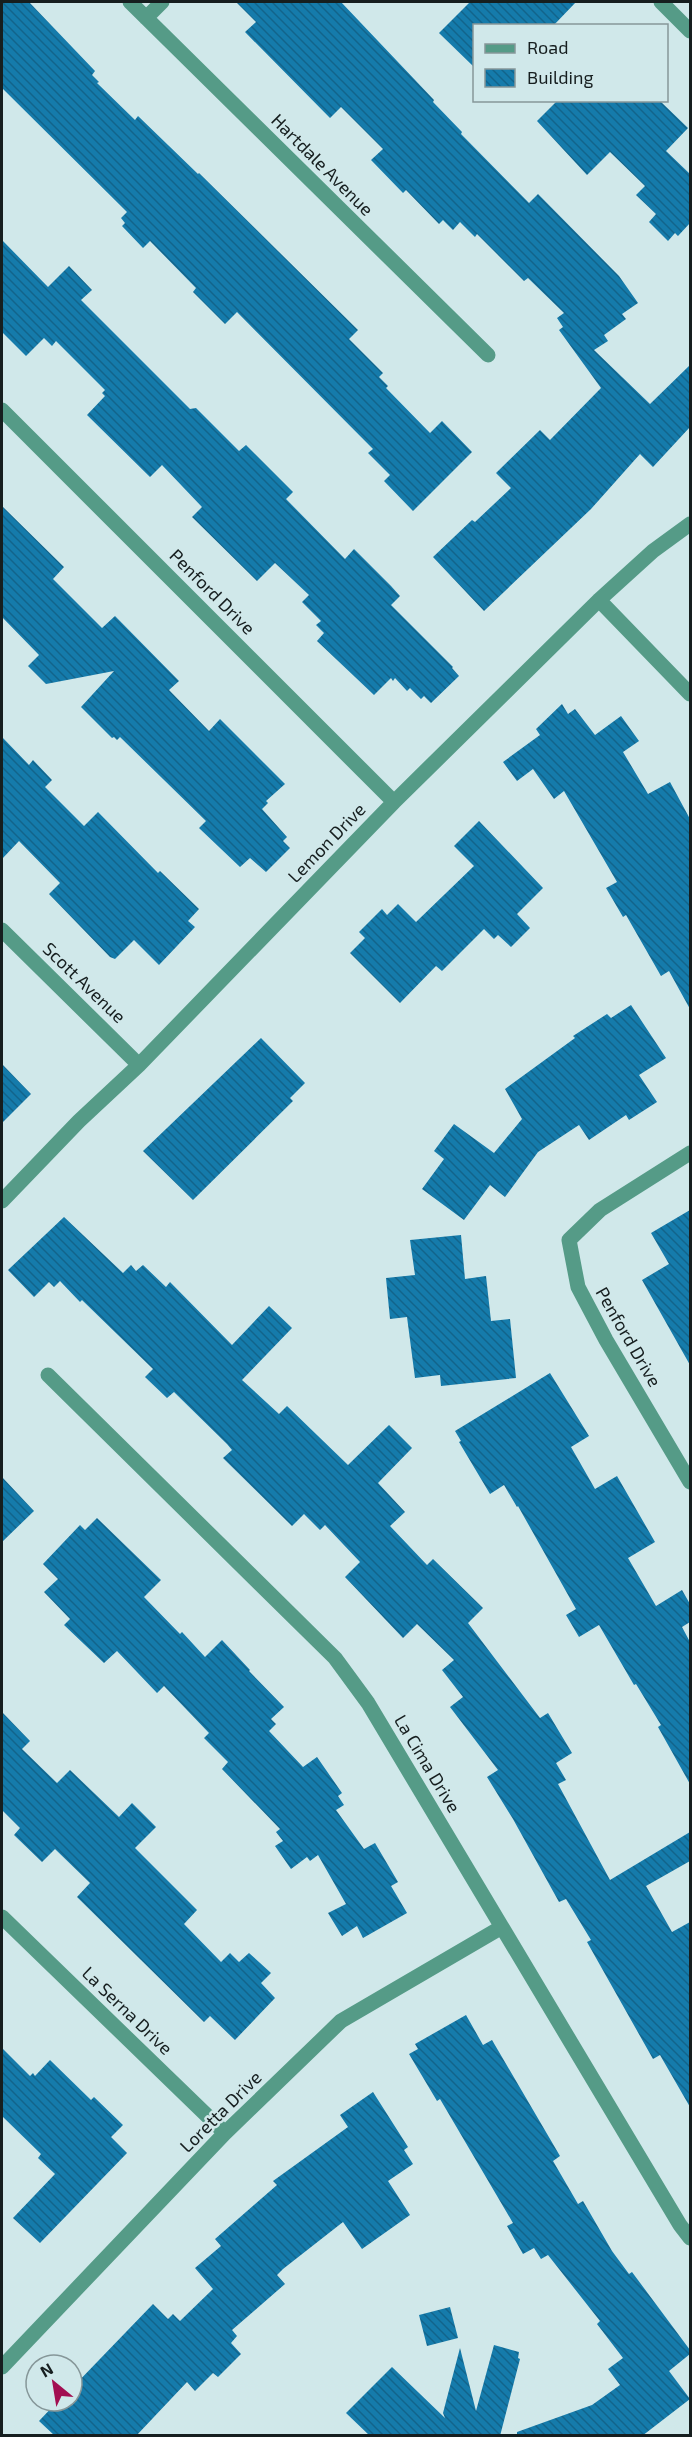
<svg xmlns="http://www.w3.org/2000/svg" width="692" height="2437" font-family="'Exo 2',sans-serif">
  <defs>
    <pattern id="building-back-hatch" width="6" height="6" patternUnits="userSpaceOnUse" patternTransform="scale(1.5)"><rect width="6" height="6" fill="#157bab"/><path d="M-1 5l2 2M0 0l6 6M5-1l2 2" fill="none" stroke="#12648b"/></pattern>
  </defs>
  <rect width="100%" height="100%" fill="#d0e8ea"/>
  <!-- building -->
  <path fill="url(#building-back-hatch)" d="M 2,2 L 29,2 L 95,71 L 92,75 L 99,82 L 97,83 L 135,120 L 138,116 L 198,174 L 199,173 L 358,330 L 349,339 L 383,373 L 379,377 L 388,386 L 386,388 L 430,433 L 442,421 L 472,452 L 413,511 L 384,481 L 390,475 L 368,453 L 373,449 L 237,312 L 225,324 L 193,292 L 196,288 L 150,241 L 143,248 L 122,226 L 125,223 L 121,218 L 127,212 L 2,88 Z
    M 236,2 L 341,2 L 434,100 L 433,102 L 462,132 L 461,134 L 529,203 L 538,194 L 619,276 L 638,303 L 622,314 L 626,319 L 604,335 L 608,341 L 594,350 L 650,404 L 690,365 L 690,427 L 653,467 L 640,454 L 591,509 L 484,611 L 433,557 L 472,520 L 475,522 L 511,488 L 496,473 L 540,430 L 550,440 L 601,388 L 559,330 L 563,327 L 557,318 L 564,313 L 528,278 L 524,281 L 477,234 L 475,237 L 460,222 L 453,230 L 443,220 L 439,224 L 406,190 L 403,193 L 371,160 L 383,149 L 341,107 L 330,118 L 245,32 L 256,22 Z
    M 470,2 L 576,2 L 553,26 L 474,26 L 474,67 L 439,33 Z
    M 558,100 L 659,100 L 688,128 L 666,151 L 690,174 L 690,223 L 678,236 L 675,233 L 668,241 L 649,222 L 656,214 L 636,195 L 645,186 L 610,152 L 587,175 L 537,121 Z
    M 2,240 L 48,287 L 69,266 L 92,290 L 81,300 L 190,409 L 196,408 L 239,451 L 246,445 L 293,492 L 286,499 L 345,559 L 354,549 L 391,586 L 400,596 L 391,605 L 453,667 L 452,668 L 459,676 L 431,703 L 424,696 L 421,699 L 410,688 L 407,691 L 395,678 L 393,681 L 391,678 L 374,695 L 317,641 L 324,633 L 316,625 L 321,621 L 302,602 L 309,595 L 275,563 L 257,581 L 192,517 L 202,507 L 162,465 L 150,477 L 87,415 L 105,396 L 102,393 L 105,390 L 56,341 L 52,346 L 44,338 L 26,356 L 2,332 Z
    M 2,506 L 64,567 L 53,579 L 102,628 L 115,616 L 179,681 L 169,690 L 209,731 L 220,719 L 285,784 L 266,801 L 268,803 L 262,809 L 287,837 L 283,841 L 290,848 L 266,872 L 250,858 L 240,867 L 199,828 L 206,821 L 120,737 L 117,740 L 114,737 L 112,738 L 81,707 L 114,671 L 46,684 L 28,666 L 39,655 L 2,617 Z
    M 562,704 L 568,714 L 575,709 L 595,735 L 621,716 L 639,741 L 623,752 L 648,794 L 670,782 L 690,819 L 690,1009 L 669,971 L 661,976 L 626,915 L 623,917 L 606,888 L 617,882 L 564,791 L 554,799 L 533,769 L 517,781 L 503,762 L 540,735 L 536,729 Z
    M 2,737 L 29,765 L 33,760 L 52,780 L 45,787 L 84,826 L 98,812 L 158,873 L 160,871 L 199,909 L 188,921 L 195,927 L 159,965 L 134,940 L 115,959 L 110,957 L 49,894 L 60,883 L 19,841 L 2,859 Z
    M 479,821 L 543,888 L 517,914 L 530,928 L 511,947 L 498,935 L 494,939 L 484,929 L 442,971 L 436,966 L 400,1003 L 350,953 L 365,938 L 359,932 L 382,909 L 387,915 L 398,904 L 416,922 L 474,866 L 454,846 Z
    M 631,1005 L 666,1058 L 639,1075 L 657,1102 L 629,1120 L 626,1115 L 589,1140 L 579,1125 L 538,1152 L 505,1197 L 490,1185 L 464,1220 L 422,1189 L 444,1159 L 434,1151 L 454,1124 L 494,1153 L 522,1119 L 505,1089 L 575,1038 L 573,1036 L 607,1014 L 611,1018 Z
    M 261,1038 L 305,1083 L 290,1098 L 293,1101 L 193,1200 L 143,1151 Z
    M 2,1064 L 31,1094 L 2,1123 Z
    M 690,1210 L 690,1365 L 642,1280 L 669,1264 L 651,1233 Z
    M 64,1217 L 123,1273 L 131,1265 L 136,1271 L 143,1265 L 166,1287 L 170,1282 L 232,1345 L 269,1306 L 292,1328 L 242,1380 L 279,1414 L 287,1406 L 348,1465 L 389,1425 L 412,1448 L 378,1483 L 405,1512 L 390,1526 L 427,1565 L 433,1559 L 483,1608 L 468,1623 L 540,1718 L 548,1713 L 572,1753 L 556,1763 L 566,1780 L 558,1784 L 610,1880 L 690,1832 L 690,1861 L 646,1886 L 672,1932 L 690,1922 L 690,2107 L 660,2055 L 653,2059 L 587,1942 L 591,1940 L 566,1899 L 559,1902 L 513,1819 L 487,1777 L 498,1770 L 450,1707 L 463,1697 L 442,1670 L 454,1660 L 417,1624 L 403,1638 L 345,1577 L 360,1562 L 325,1525 L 320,1530 L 304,1514 L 292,1526 L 223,1458 L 232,1450 L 227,1444 L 174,1392 L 167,1398 L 145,1377 L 153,1369 L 82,1300 L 80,1302 L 60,1281 L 54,1287 L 49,1282 L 34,1297 L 8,1270 Z
    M 461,1235 L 465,1279 L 486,1276 L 491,1321 L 510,1319 L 516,1378 L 441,1386 L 440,1375 L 415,1378 L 407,1317 L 390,1319 L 386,1278 L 415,1275 L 410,1240 Z
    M 550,1373 L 589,1436 L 571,1447 L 595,1489 L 617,1476 L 655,1542 L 628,1558 L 656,1606 L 682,1590 L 690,1604 L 690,1622 L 682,1627 L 690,1642 L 690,1784 L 658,1727 L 661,1725 L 636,1684 L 634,1685 L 599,1625 L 579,1637 L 566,1615 L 576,1609 L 518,1506 L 517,1507 L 504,1485 L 490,1494 L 459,1442 L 461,1441 L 455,1431 Z
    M 2,1477 L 34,1511 L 2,1542 Z
    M 97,1518 L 161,1580 L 144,1597 L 180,1634 L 182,1632 L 205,1657 L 222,1640 L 250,1670 L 249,1671 L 284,1707 L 271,1719 L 276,1724 L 269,1731 L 303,1767 L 317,1757 L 342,1793 L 338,1796 L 344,1805 L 336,1810 L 364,1849 L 375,1843 L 398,1882 L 391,1886 L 407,1913 L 363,1938 L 357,1926 L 342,1936 L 328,1913 L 346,1904 L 318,1855 L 310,1861 L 307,1857 L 291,1869 L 275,1846 L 283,1841 L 276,1832 L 280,1829 L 222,1769 L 228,1762 L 204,1738 L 209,1733 L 164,1686 L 157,1693 L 117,1651 L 104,1663 L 64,1625 L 70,1619 L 44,1592 L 58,1579 L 43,1564 L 80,1525 L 85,1530 Z
    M 2,1712 L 30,1741 L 22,1749 L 57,1783 L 70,1770 L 119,1817 L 132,1803 L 156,1827 L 135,1848 L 197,1910 L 184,1924 L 221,1962 L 230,1953 L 239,1962 L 249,1953 L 271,1973 L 261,1983 L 275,1998 L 235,2040 L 210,2016 L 204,2022 L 77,1897 L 90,1883 L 55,1849 L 42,1862 L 14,1835 L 20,1828 L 2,1810 Z
    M 466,2015 L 483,2045 L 492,2040 L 560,2156 L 553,2161 L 578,2204 L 583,2201 L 612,2251 L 629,2274 L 632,2272 L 690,2350 L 690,2354 L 669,2371 L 690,2399 L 642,2436 L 517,2436 L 517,2432 L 592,2405 L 620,2385 L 608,2369 L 623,2358 L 597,2324 L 600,2321 L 548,2255 L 541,2259 L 534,2248 L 523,2254 L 507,2226 L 513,2223 L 440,2099 L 437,2101 L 409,2054 L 418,2049 L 415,2044 Z
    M 2,2048 L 30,2076 L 33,2073 L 35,2076 L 50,2060 L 91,2100 L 94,2097 L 123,2125 L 111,2137 L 127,2153 L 40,2243 L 13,2218 L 55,2174 L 38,2158 L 41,2154 L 2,2116 Z
    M 373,2092 L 408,2147 L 404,2150 L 413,2164 L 388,2181 L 410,2215 L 362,2249 L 343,2222 L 283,2269 L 277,2275 L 285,2284 L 232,2330 L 237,2336 L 231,2343 L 241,2354 L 218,2377 L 213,2373 L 195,2391 L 187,2382 L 136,2436 L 55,2436 L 39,2421 L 58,2401 L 72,2401 L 72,2388 L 153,2304 L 168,2319 L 173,2314 L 180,2321 L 213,2289 L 195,2268 L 221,2246 L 215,2239 L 277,2185 L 273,2181 L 348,2127 L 340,2115 Z
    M 450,2307 L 458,2338 L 427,2346 L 419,2315 Z
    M 494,2345 L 519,2352 L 518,2358 L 520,2359 L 500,2436 L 370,2436 L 346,2413 L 392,2367 L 445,2418 L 443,2413 L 460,2348 L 476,2411 Z"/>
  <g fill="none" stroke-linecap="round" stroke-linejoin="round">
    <!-- minor -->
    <path stroke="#559b87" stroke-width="15" d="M 130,2 L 488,355
      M 661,2 L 690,31
      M 146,18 L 162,2
      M 2,410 L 394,802
      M 599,600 L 690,694
      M 2,930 L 139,1065
      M 690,1153 L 600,1210 L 569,1240 L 578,1287 L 606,1340 L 690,1482
      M 2,1201 L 79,1121 L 139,1065 L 394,802 L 599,600 L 653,551 L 690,524
      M 48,1375 L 335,1658 L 368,1703 L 680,2225 L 690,2238
      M 2,1917 L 225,2133
      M 2,2367 L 225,2133 L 341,2021 L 502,1927"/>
  </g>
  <g text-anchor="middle" stroke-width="5" stroke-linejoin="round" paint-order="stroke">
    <!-- street labels -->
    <g font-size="18" fill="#161e1f" stroke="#d0e8ea">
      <text transform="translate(322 165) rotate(45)" y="6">Hartdale Avenue</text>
      <text transform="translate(212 592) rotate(45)" y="6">Penford Drive</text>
      <text transform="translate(327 843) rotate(-46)" y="6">Lemon Drive</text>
      <text transform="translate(84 983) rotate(44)" y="6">Scott Avenue</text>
      <text transform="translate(628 1337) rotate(60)" y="6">Penford Drive</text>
      <text transform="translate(427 1764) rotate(59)" y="6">La Cima Drive</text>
      <text transform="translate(127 2011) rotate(44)" y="6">La Serna Drive</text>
      <text transform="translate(221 2112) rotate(-45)" y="6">Loretta Drive</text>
    </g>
  </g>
  <!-- border -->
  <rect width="692" height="2437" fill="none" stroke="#161e1f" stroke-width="6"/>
  <!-- legend -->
  <rect x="473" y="24" width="195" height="78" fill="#d0e8ea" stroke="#869799" stroke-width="1.5"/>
  <rect x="485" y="44" width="30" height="9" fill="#559b87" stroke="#869799" stroke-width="1.5"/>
  <text x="527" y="54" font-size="18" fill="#161e1f">Road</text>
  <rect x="485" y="69" width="30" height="18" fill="url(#building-back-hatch)" stroke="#869799" stroke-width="1.5"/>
  <text x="527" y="84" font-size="18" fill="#161e1f">Building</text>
  <!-- north arrow -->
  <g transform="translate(54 2383) rotate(330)"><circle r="28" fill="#d0e8ea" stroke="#869799" stroke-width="1.5"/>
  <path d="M0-4.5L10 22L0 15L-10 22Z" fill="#a20e51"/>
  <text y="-9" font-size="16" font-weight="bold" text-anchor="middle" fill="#161e1f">N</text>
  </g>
</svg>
